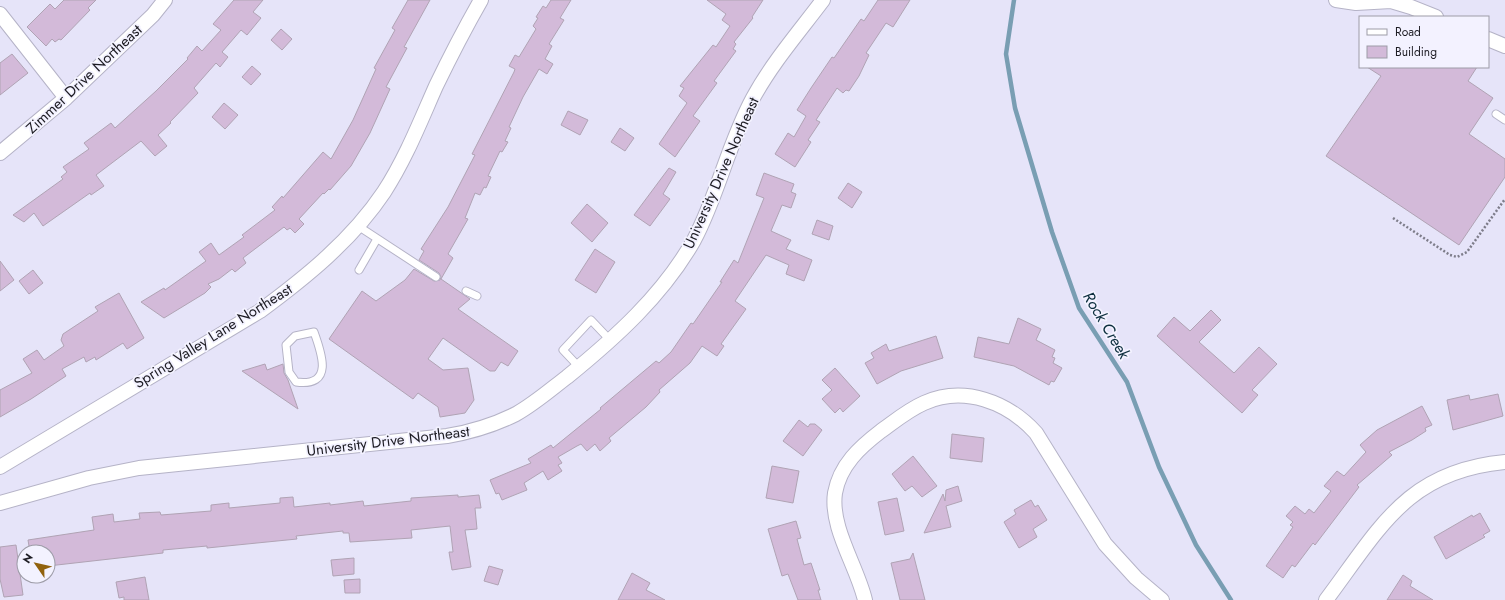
<svg xmlns="http://www.w3.org/2000/svg" width="1505" height="600" font-family="Jost,sans-serif">
  <rect width="100%" height="100%" fill="#e6e4f9"/>
  <g fill="none" stroke-linecap="round" stroke-linejoin="round">
    <!-- stream -->
    <path stroke="#799eb3" stroke-width="4.5" d="M 1014,0 L 1006,54 L 1015,108 L 1052,232 L 1079,308 L 1127,382 L 1159,467 L 1196,545 L 1231,600"/>
  </g>
  <!-- building -->
  <path fill="#d3bad9" stroke="#b0a3b4" d="M 64,0 L 96,0 L 88,8 L 90,10 L 61,40 L 59,39 L 55,42 L 52,39 L 46,46 L 27,27 L 50,4 L 55,9 Z
    M 234,0 L 263,0 L 253,12 L 261,18 L 247,35 L 241,30 L 222,52 L 228,57 L 220,67 L 216,63 L 194,88 L 198,93 L 170,122 L 171,123 L 158,135 L 167,146 L 155,156 L 141,141 L 96,175 L 104,186 L 91,195 L 90,193 L 43,226 L 34,213 L 24,222 L 13,215 L 63,179 L 61,177 L 67,172 L 63,167 L 89,149 L 84,143 L 111,123 L 115,128 L 156,91 L 188,59 L 187,58 L 197,46 L 202,51 L 221,30 L 213,24 Z
    M 408,0 L 430,0 L 404,47 L 407,48 L 386,87 L 390,89 L 370,133 L 351,166 L 330,190 L 329,189 L 324,194 L 323,193 L 299,219 L 304,224 L 295,233 L 290,228 L 287,230 L 284,227 L 243,258 L 246,263 L 235,272 L 232,269 L 219,279 L 208,284 L 211,287 L 205,293 L 164,318 L 141,302 L 164,288 L 165,290 L 206,261 L 199,252 L 211,243 L 219,255 L 244,237 L 242,235 L 275,210 L 272,207 L 282,196 L 283,198 L 323,152 L 331,159 L 353,120 L 376,69 L 374,68 L 395,30 L 392,28 Z
    M 551,0 L 571,0 L 560,18 L 564,20 L 549,44 L 552,46 L 545,59 L 553,64 L 547,74 L 539,69 L 523,97 L 509,127 L 511,128 L 505,141 L 508,142 L 502,152 L 500,151 L 488,176 L 491,177 L 486,188 L 484,187 L 480,195 L 475,193 L 465,218 L 468,219 L 448,254 L 453,258 L 441,279 L 470,299 L 458,309 L 518,351 L 508,366 L 501,362 L 495,371 L 490,371 L 443,338 L 428,359 L 443,370 L 468,368 L 474,400 L 465,413 L 440,417 L 438,407 L 418,393 L 413,399 L 329,339 L 362,291 L 376,301 L 405,280 L 414,269 L 434,281 L 440,280 L 441,277 L 439,273 L 419,260 L 424,251 L 421,249 L 448,207 L 475,155 L 472,154 L 514,72 L 515,69 L 509,66 L 515,55 L 519,57 L 536,29 L 533,26 L 538,18 L 536,17 L 543,6 L 546,8 Z
    M 707,0 L 763,0 L 752,17 L 753,18 L 734,42 L 736,44 L 733,49 L 736,51 L 714,81 L 717,83 L 693,116 L 700,121 L 675,157 L 659,144 L 687,103 L 679,96 L 684,88 L 680,86 L 713,45 L 716,47 L 730,26 L 722,20 L 726,14 Z
    M 878,0 L 910,0 L 893,27 L 886,23 L 866,53 L 869,55 L 859,76 L 849,91 L 846,90 L 843,93 L 837,88 L 816,120 L 820,122 L 808,140 L 811,142 L 795,167 L 775,154 L 788,133 L 794,137 L 806,116 L 797,110 L 811,88 L 832,57 L 834,58 L 861,19 L 864,21 Z
    M 281,29 L 292,39 L 282,50 L 271,40 Z
    M 12,54 L 28,73 L 0,95 L 0,63 Z
    M 252,66 L 261,74 L 251,85 L 242,77 Z
    M 1367,67 L 1477,67 L 1468,81 L 1493,98 L 1469,134 L 1505,159 L 1505,177 L 1459,245 L 1326,156 L 1381,76 Z
    M 224,103 L 238,115 L 225,129 L 212,117 Z
    M 568,111 L 588,120 L 580,135 L 561,125 Z
    M 620,128 L 634,138 L 625,151 L 611,142 Z
    M 669,168 L 676,172 L 663,194 L 670,199 L 650,226 L 634,215 Z
    M 764,173 L 794,184 L 791,192 L 796,194 L 791,208 L 782,205 L 771,231 L 791,240 L 786,249 L 812,260 L 804,281 L 786,274 L 789,265 L 766,255 L 735,301 L 746,309 L 721,344 L 724,346 L 717,356 L 702,346 L 690,363 L 659,390 L 660,392 L 646,407 L 609,438 L 611,441 L 600,451 L 595,444 L 587,451 L 581,444 L 577,446 L 558,457 L 562,463 L 558,465 L 562,471 L 548,480 L 543,471 L 524,483 L 527,490 L 502,500 L 499,493 L 496,494 L 490,480 L 531,463 L 528,459 L 551,445 L 553,448 L 601,409 L 600,408 L 656,361 L 659,363 L 671,352 L 691,323 L 693,324 L 722,282 L 720,282 L 734,260 L 738,263 L 764,198 L 756,195 Z
    M 848,183 L 862,192 L 852,208 L 838,198 Z
    M 587,204 L 608,223 L 592,242 L 571,223 Z
    M 817,220 L 833,226 L 829,240 L 812,234 Z
    M 595,249 L 615,262 L 596,293 L 575,280 Z
    M 0,261 L 14,280 L 0,291 Z
    M 33,270 L 43,283 L 29,294 L 19,281 Z
    M 119,293 L 144,338 L 127,349 L 123,343 L 96,360 L 95,357 L 86,362 L 84,357 L 62,369 L 66,376 L 31,399 L 0,417 L 0,390 L 32,373 L 23,359 L 37,350 L 44,360 L 64,346 L 61,340 L 63,334 L 98,311 L 95,307 Z
    M 1211,310 L 1221,320 L 1199,342 L 1234,373 L 1259,347 L 1277,364 L 1252,390 L 1258,395 L 1242,413 L 1157,336 L 1174,317 L 1190,331 Z
    M 1018,318 L 1041,329 L 1036,340 L 1055,350 L 1052,357 L 1055,358 L 1053,363 L 1062,368 L 1054,382 L 1051,381 L 1049,385 L 1014,366 L 974,357 L 978,337 L 1009,344 Z
    M 936,336 L 943,358 L 901,371 L 877,384 L 865,363 L 874,358 L 871,353 L 886,344 L 889,351 Z
    M 265,364 L 267,370 L 283,364 L 284,373 L 288,380 L 298,409 L 242,371 Z
    M 835,368 L 860,396 L 843,412 L 840,408 L 835,413 L 822,399 L 832,390 L 822,380 Z
    M 1498,394 L 1503,416 L 1453,430 L 1447,400 L 1469,395 L 1470,400 Z
    M 1422,406 L 1432,425 L 1425,428 L 1426,431 L 1412,440 L 1389,452 L 1392,455 L 1357,485 L 1359,487 L 1315,545 L 1313,543 L 1295,567 L 1292,565 L 1283,578 L 1266,566 L 1293,527 L 1290,525 L 1293,522 L 1286,516 L 1295,506 L 1305,514 L 1309,509 L 1314,513 L 1331,491 L 1324,486 L 1337,471 L 1344,476 L 1366,452 L 1360,445 L 1377,430 Z
    M 799,420 L 808,427 L 810,424 L 815,424 L 822,430 L 803,456 L 783,441 Z
    M 952,434 L 984,438 L 982,462 L 950,458 Z
    M 913,456 L 937,486 L 922,497 L 912,486 L 905,491 L 892,474 Z
    M 772,466 L 799,471 L 793,503 L 766,498 Z
    M 958,486 L 962,501 L 946,506 L 951,527 L 924,533 L 943,494 L 945,501 L 946,490 Z
    M 458,495 L 458,497 L 479,495 L 481,508 L 475,508 L 477,529 L 465,530 L 471,567 L 452,570 L 449,552 L 453,552 L 450,526 L 411,530 L 412,538 L 350,542 L 349,533 L 343,533 L 343,531 L 296,536 L 297,539 L 207,548 L 207,546 L 163,550 L 163,553 L 48,566 L 48,552 L 30,552 L 28,540 L 94,530 L 92,517 L 113,514 L 114,522 L 140,519 L 139,513 L 160,512 L 161,515 L 211,511 L 211,505 L 229,503 L 229,508 L 280,503 L 280,498 L 293,497 L 294,507 L 330,503 L 330,505 L 363,501 L 364,506 L 411,501 L 411,498 Z
    M 897,498 L 904,531 L 885,535 L 878,502 Z
    M 1031,500 L 1035,507 L 1038,505 L 1047,520 L 1033,529 L 1037,537 L 1019,548 L 1004,522 L 1016,514 L 1014,510 Z
    M 1480,513 L 1490,531 L 1483,535 L 1485,537 L 1446,559 L 1434,537 L 1472,515 L 1473,517 Z
    M 796,521 L 801,538 L 797,539 L 804,565 L 811,563 L 820,590 L 818,590 L 821,600 L 798,600 L 788,574 L 782,576 L 768,529 Z
    M 16,545 L 23,595 L 4,597 L 0,579 L 0,547 Z
    M 913,553 L 925,600 L 900,600 L 891,563 L 910,559 Z
    M 354,558 L 354,574 L 333,576 L 331,560 Z
    M 489,566 L 503,570 L 498,585 L 484,581 Z
    M 632,573 L 650,583 L 646,590 L 665,600 L 618,600 Z
    M 1403,575 L 1412,581 L 1410,586 L 1433,600 L 1387,600 Z
    M 145,577 L 149,600 L 124,600 L 124,597 L 119,598 L 116,582 Z
    M 360,579 L 360,593 L 345,593 L 344,580 Z"/>
  <g fill="none" stroke-linecap="round" stroke-linejoin="round">
    <!-- lane casing -->
    <g stroke="#b5b3c7" stroke-width="9">
      <path id="lane" d="M 1496,114 L 1505,120
        M 358,226 L 436,277
        M 359,270 L 377,239
        M 466,291 L 477,296
        M 314,332 C 322,354 334,387 296,382 L 289,372 L 286,345 L 295,336 Z
        M 579,367 L 563,350 L 591,320 L 610,340"/>
    </g>
    <!-- street casing -->
    <g stroke="#b5b3c7" stroke-width="16">
      <path id="street" d="M 1336,0 L 1356,3 L 1391,1 L 1411,7 L 1436,17
        M 0,14 L 66,98
        M 1488,39 L 1505,46
        M 0,153 L 66,98 L 153,15 L 165,0
        M 0,467 L 260,311 C 306,277 352,240 384,192 C 406,158 420,122 436,86 C 450,57 465,28 481,0
        M 0,503 L 89,478 L 139,468 L 447,436 C 471,432 494,425 516,414 C 534,404 550,390 567,377 C 615,338 663,295 694,240 C 718,195 728,144 753,98 C 772,63 799,32 823,0
        M 865,600 C 857,566 830,528 835,493 C 840,465 860,447 881,431 C 895,421 908,410 924,403 C 964,385 1008,402 1036,433 L 1105,544 L 1136,578 L 1162,600
        M 1326,600 C 1380,528 1407,471 1505,462"/>
    </g>
    <!-- path -->
    <path stroke="#7e7d8a" stroke-width="2.5" stroke-dasharray="2 2" stroke-linecap="butt" d="M 1393,218 L 1450,255 L 1457,257 L 1467,252 L 1505,199"/>
    <!-- lane -->
    <use href="#lane" stroke="#fff" stroke-width="7"/>
    <!-- street -->
    <use href="#street" stroke="#fff" stroke-width="14"/>
  </g>
  <g text-anchor="middle" stroke-width="3.5" stroke-linejoin="round" paint-order="stroke">
    <!-- street labels -->
    <g font-size="15" fill="#1d1c23" stroke="#f3f2ff">
      <text transform="translate(84 79) rotate(-43)" y="5">Zimmer Drive Northeast</text>
      <text transform="translate(721 173) rotate(-66)" y="5">University Drive Northeast</text>
      <text transform="translate(213 336) rotate(-32)" y="5">Spring Valley Lane Northeast</text>
      <text transform="translate(388 441) rotate(-7)" y="5">University Drive Northeast</text>
    </g>
    <!-- water labels -->
    <g font-size="16" font-style="italic" fill="#0c2e3e" stroke="#f3f2ff">
      <text transform="translate(1107 325) rotate(59)" y="6">Rock Creek</text>
    </g>
  </g>
  <!-- legend -->
  <rect x="1359" y="16" width="130" height="52" fill="#f3f2ff" stroke="#9d9ca7"/>
  <rect x="1367" y="29" width="20" height="6" fill="#ffffff" stroke="#9d9ca7"/>
  <text x="1395" y="36" font-size="12" fill="#1d1c23">Road</text>
  <rect x="1367" y="46" width="20" height="12" fill="#d3bad9" stroke="#9d9ca7"/>
  <text x="1395" y="56" font-size="12" fill="#1d1c23">Building</text>
  <!-- north arrow -->
  <g transform="translate(36 564) rotate(304)"><circle r="19" fill="#f3f2ff" stroke="#9d9ca7"/>
  <path d="M0-3L7 15L0 10L-7 15Z" fill="#91620e"/>
  <text y="-6" font-size="11" font-weight="bold" text-anchor="middle" fill="#1d1c23">N</text>
  </g>
</svg>
